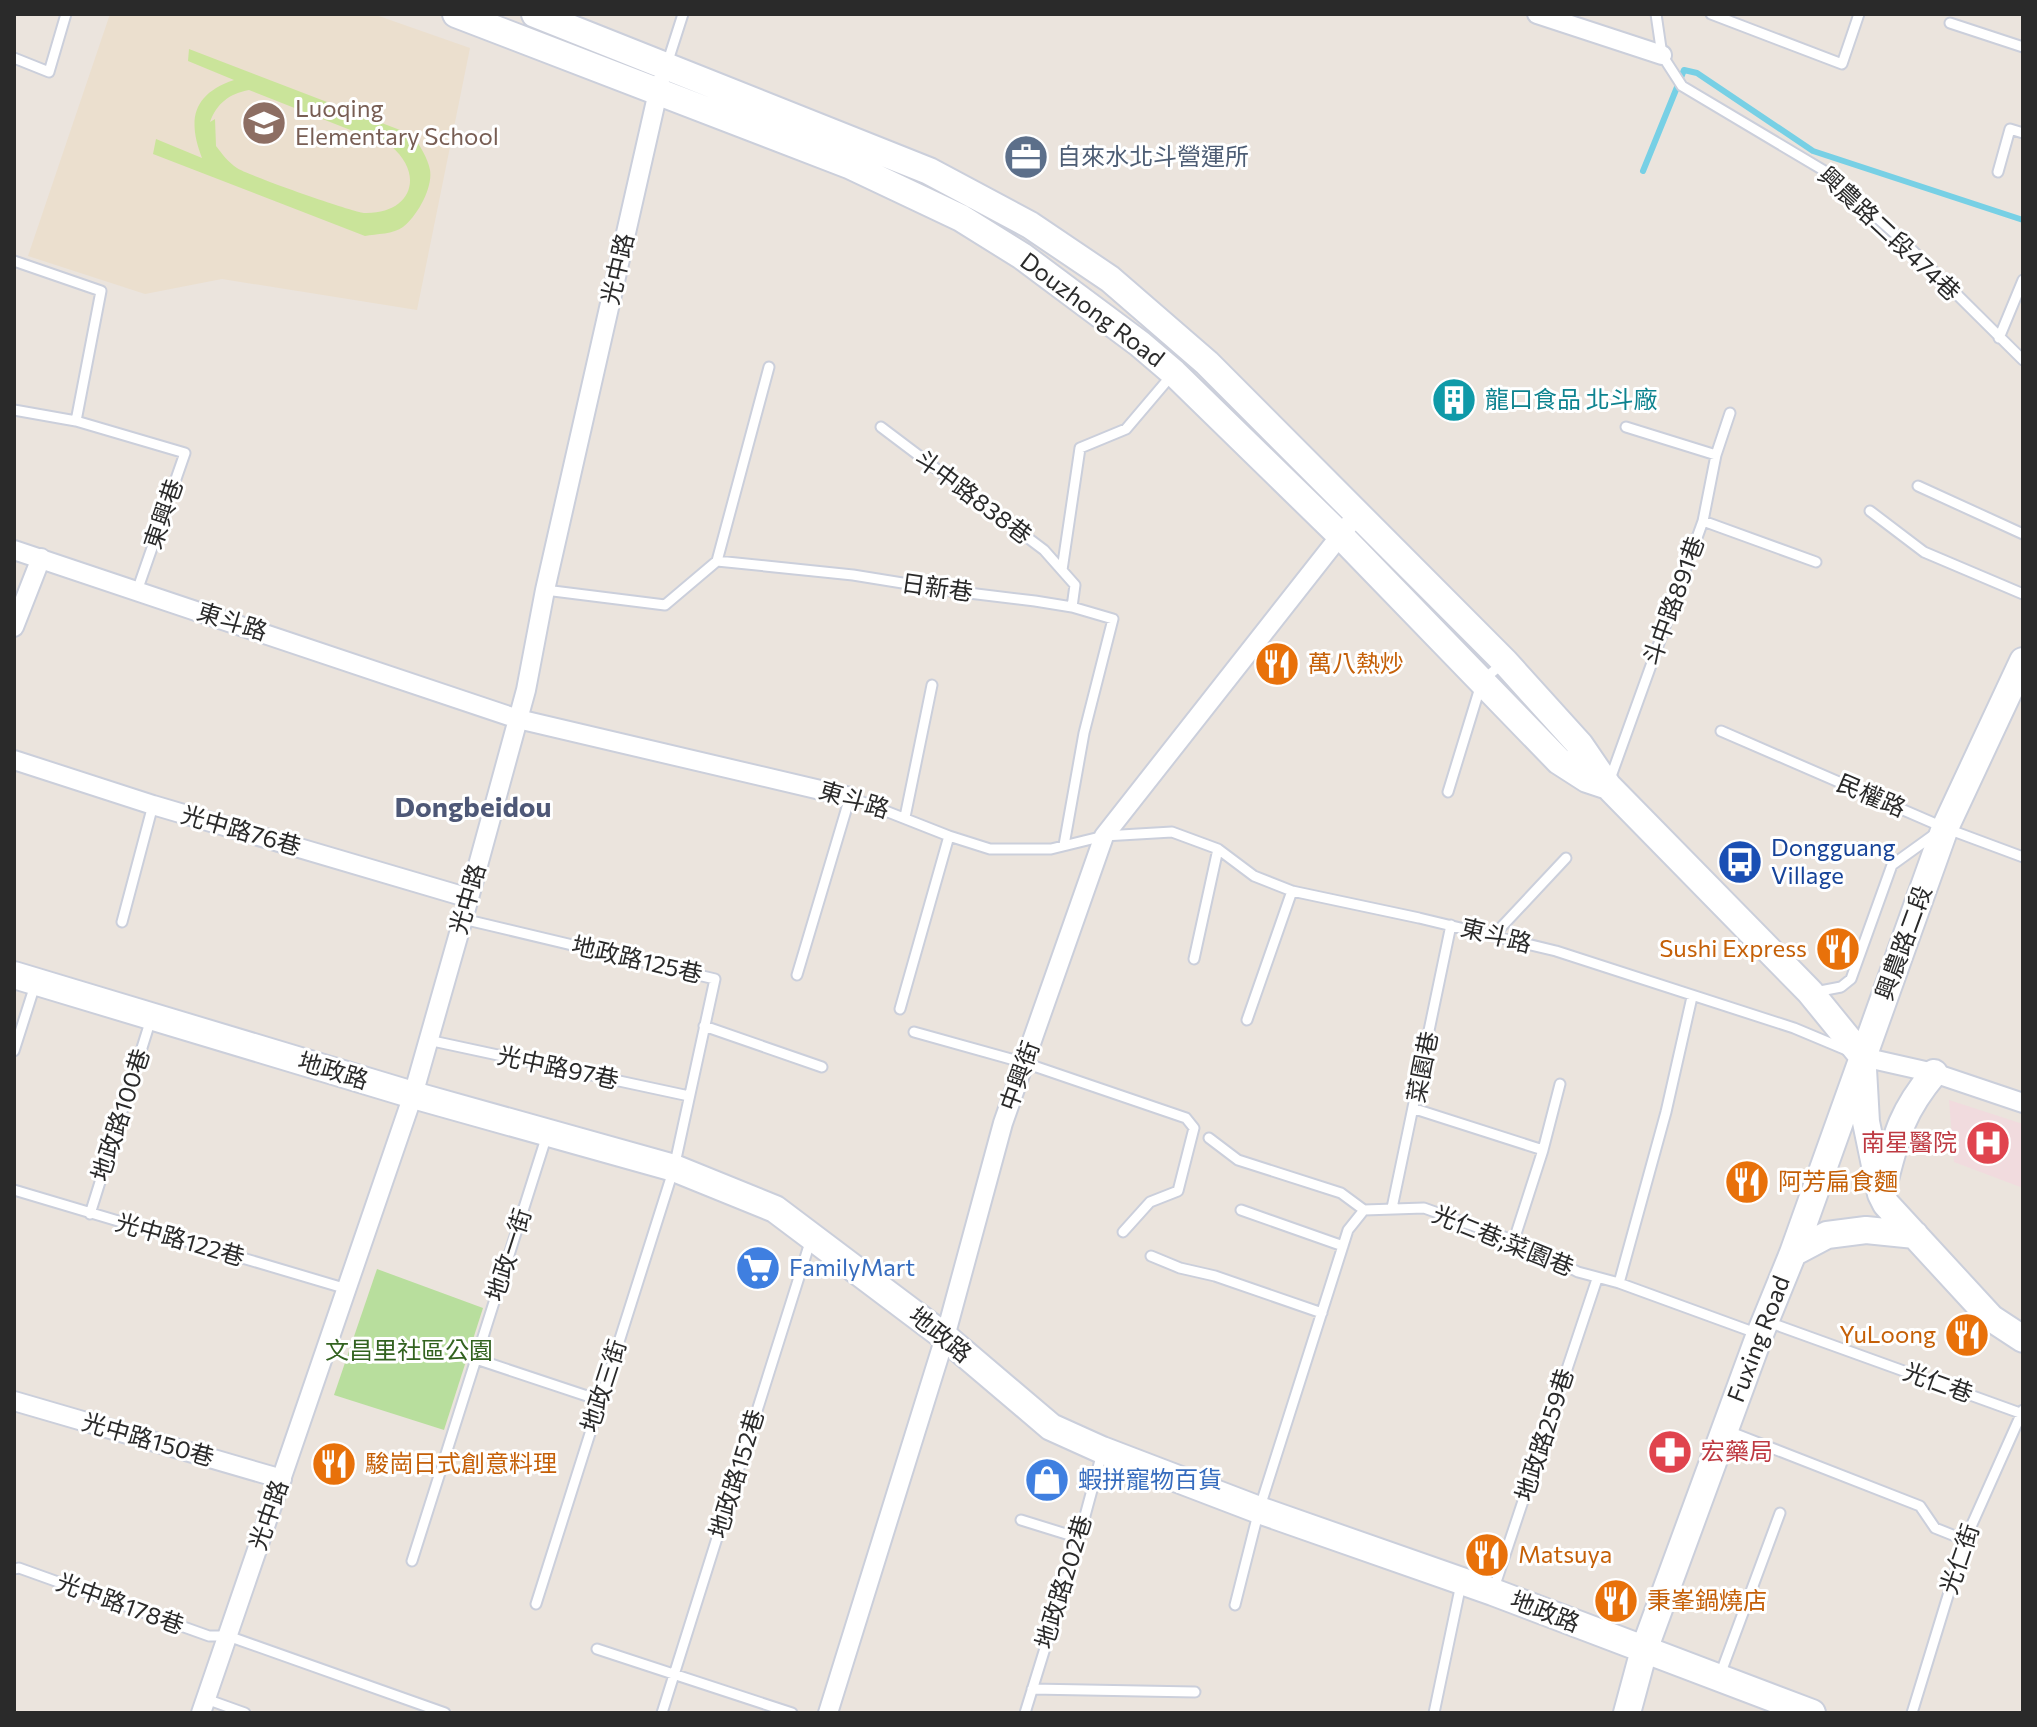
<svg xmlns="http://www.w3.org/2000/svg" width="2037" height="1727" font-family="Commissioner,'Noto Sans TC',sans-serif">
  <rect width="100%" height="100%" fill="#ebe4dd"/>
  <!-- education -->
  <path fill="#ebdfce" d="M 110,14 L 373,14 L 470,48 L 417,310 L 222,279 L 145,294 L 28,256 Z"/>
  <!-- medical -->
  <path fill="#f1dbde" d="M 1949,1100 L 2023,1124 L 2023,1188 L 1954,1162 Z"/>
  <!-- green -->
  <path fill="#b8de9d" d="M 377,1269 L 483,1308 L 444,1430 L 334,1395 Z"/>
  <!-- pitch -->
  <path fill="#cae49a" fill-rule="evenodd" d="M 189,49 L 413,135 C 419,145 428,158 430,170 C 433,188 417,216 403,227 C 394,234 376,234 365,236 L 153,154 L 156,139 L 202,158 C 187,119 193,94 234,80 L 188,61 ZM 249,90 L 391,146 C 426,176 410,214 365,213 C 355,213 247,175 237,168 C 229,163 222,154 216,146 L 215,119 L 210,122 C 217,103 229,94 249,90 Z"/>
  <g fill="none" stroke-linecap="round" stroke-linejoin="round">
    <!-- stream -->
    <path stroke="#77d0e5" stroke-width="6" d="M 1643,171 L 1684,70 L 1697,73 L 1813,151 L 2023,220"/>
    <!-- lane casing -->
    <g stroke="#cbcfdb" stroke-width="13">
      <path id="lane" d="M 1656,14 L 1662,55 L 1682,86 L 1823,170 L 1903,241 L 2023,360
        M 1711,14 L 1842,64 L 1859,14
        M 1950,23 L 2023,47
        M 14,58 L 49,72 L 66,14
        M 667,64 L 683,14
        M 1998,172 L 2010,129 L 2023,133
        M 14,261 L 101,291 L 76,421
        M 1999,338 L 2023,280
        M 14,410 L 76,421 L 185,453 L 137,591
        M 881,427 L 1044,550 L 1075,585 L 1072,607
        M 1626,427 L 1716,455
        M 1918,486 L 2023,534
        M 1870,511 L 1924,552 L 2023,594
        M 1703,521 L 1816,562
        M 717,561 L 769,367
        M 1062,570 L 1080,448 L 1126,429 L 1171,376
        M 545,590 L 665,605 L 717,561 L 853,575 L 952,591 L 1035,601 L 1072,607 L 1113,619 L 1084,733 L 1064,845
        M 1721,731 L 1945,828 L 2023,857
        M 1609,782 L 1703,521 L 1716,455 L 1730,413
        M 1448,792 L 1482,681 L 1504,662
        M 905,817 L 932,685
        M 463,919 L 715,979 L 674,1168 L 536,1604
        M 122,922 L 153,805
        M 1493,936 L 1566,858
        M 1194,959 L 1218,849
        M 797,975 L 850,797 L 949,836 L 990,849 L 1051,849 L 1104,836 L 1172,832 L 1218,849 L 1254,876 L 1292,891 L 1419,918 L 1556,951 L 1794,1028 L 1849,1051
        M 1815,992 L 1841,987 L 1851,979 L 1892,865 L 1935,834
        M 900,1009 L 949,836
        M 1247,1020 L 1292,891
        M 704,1026 L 822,1067
        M 914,1032 L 1025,1063 L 1186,1118 L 1194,1128 L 1178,1191 L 1150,1202 L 1123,1232
        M 428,1040 L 689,1096
        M 14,1051 L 35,985
        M 1415,1109 L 1543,1150 L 1514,1240
        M 1209,1138 L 1238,1160 L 1341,1193 L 1364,1210
        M 1543,1150 L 1560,1084
        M 14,1190 L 347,1289
        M 1392,1208 L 1451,925
        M 1241,1210 L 1343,1246
        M 90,1214 L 151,1019
        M 1151,1256 L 1180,1268 L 1215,1276 L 1322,1313
        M 1619,1283 L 1666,1112 L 1692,997
        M 1768,1322 L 2020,1413
        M 476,1359 L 599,1400
        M 1728,1431 L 1920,1506 L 1935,1528 L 1965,1540
        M 1021,1520 L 1079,1538
        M 412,1561 L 547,1135
        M 14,1569 L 19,1568 L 209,1636 L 228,1636 L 445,1713
        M 1493,1591 L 1597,1279
        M 1235,1605 L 1259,1510 L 1348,1230 L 1364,1210 L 1424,1208 L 1521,1243 L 1578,1272 L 1619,1283 L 1756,1333
        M 597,1649 L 792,1713
        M 1720,1675 L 1780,1513
        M 1032,1689 L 1195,1692
        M 206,1699 L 245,1713
        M 662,1713 L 811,1239
        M 1025,1713 L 1079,1538 L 1102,1453
        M 1434,1713 L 1461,1584
        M 1912,1713 L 1965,1540 L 2023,1410"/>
    </g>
    <!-- street casing -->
    <g stroke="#cbcfdb" stroke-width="22">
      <path id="street" d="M 1537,14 L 1662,55
        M 14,550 L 518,719 L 850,797
        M 14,627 L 41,558
        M 14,760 L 153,805 L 469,898
        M 1863,1057 L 1934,1073 L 2023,1103
        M 14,1401 L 282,1479
        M 201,1713 L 413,1095 L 469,898 L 526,690 L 545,590 L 660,83
        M 828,1713 L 945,1337 L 1003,1123 L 1104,836 L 1358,513"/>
    </g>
    <!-- secondary casing -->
    <g stroke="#cbcfdb" stroke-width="30">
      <path id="secondary" d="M 456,14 L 849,165 L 961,218 L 1022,256 L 1140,344 L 1174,373 L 1339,534 L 1559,761 L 1587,779 L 1608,786
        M 535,14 L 929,171 L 1030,225 L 1110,279 L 1207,363 L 1505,662 L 1580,745 L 1608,786 L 1810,992 L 1863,1057
        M 14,975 L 413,1095 L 674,1168 L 775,1209 L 945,1337 L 1051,1427 L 1102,1450 L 1259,1510 L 1493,1592 L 1812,1713
        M 1863,1069 L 1866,1122 L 1881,1194 L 1886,1204 L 1991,1318 L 2023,1339
        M 1883,1187 C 1896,1137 1900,1114 1934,1073
        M 1793,1253 L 1827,1235 L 1866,1230 L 1915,1235
        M 1627,1713 L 1644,1650 L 1760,1334 L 1793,1253 L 1945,828 L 2023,661"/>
    </g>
    <!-- lane -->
    <use href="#lane" stroke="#fff" stroke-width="9"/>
    <!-- street -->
    <use href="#street" stroke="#fff" stroke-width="18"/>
    <!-- secondary -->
    <use href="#secondary" stroke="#fff" stroke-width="26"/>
  </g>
  <!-- icons -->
  <defs>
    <g id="school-disc" transform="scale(2.3)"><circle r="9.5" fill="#8d6e63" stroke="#fff"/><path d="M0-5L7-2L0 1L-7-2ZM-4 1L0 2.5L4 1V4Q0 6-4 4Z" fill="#fff"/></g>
    <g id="office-disc" transform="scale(2.3)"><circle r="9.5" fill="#5c6f8a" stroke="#fff"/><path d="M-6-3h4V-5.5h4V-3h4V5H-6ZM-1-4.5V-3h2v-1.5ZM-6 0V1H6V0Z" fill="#fff"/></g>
    <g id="building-disc" transform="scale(2.3)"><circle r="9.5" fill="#0f9aa8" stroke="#fff"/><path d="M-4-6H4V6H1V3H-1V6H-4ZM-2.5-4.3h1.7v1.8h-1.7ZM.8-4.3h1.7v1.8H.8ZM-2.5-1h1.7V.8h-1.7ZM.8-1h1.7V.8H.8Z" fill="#fff"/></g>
    <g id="restaurant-disc" transform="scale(2.3)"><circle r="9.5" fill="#e8710a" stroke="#fff"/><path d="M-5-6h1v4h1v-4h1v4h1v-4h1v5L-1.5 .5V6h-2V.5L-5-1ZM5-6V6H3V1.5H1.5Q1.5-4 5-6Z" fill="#fff"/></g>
    <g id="bus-disc" transform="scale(2.3)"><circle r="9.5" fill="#1a4fb4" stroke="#fff"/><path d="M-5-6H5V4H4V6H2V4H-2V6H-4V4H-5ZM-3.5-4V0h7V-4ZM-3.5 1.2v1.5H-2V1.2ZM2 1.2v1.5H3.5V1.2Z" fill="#fff"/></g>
    <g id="hospital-disc" transform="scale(2.3)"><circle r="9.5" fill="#e0444e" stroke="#fff"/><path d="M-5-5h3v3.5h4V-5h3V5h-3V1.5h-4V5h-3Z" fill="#fff"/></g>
    <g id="supermarket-disc" transform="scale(2.3)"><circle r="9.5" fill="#3f7fe0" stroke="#fff"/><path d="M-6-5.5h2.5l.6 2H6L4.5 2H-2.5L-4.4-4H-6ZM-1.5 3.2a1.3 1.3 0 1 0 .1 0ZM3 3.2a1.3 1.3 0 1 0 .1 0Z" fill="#fff"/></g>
    <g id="pharmacy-disc" transform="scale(2.3)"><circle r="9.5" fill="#e0444e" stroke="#fff"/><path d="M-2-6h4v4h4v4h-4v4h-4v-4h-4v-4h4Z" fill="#fff"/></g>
    <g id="shop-disc" transform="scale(2.3)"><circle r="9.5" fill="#3f7fe0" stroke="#fff"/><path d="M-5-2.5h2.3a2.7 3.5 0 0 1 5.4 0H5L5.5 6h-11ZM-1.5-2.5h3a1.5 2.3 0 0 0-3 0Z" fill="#fff"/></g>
  </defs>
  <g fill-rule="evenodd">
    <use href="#school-disc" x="264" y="123"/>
    <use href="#office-disc" x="1026" y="157"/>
    <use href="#building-disc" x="1454" y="400"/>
    <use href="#restaurant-disc" x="1277" y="664"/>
    <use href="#bus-disc" x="1740" y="862"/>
    <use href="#restaurant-disc" x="1838" y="949"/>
    <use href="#hospital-disc" x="1988" y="1143"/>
    <use href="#restaurant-disc" x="1747" y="1182"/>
    <use href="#supermarket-disc" x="758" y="1268"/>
    <use href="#restaurant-disc" x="1967" y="1335"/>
    <use href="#pharmacy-disc" x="1670" y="1452"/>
    <use href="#restaurant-disc" x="334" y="1464"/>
    <use href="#shop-disc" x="1047" y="1480"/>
    <use href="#restaurant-disc" x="1487" y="1555"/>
    <use href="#restaurant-disc" x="1616" y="1601"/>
  </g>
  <g text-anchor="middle" stroke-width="6" stroke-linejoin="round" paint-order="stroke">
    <!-- education labels -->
    <g font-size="24" fill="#785e54" stroke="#fff" text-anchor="start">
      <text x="295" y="117">Luoqing<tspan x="295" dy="28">Elementary School</tspan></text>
    </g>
    <!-- service labels -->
    <g font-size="24" fill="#4e5e75" stroke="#fff" text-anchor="start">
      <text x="1057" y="165">自來水北斗營運所</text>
    </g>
    <!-- street labels -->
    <g font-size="24" fill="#2a2a2a" stroke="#fff">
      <text transform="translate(1889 234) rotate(43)" y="8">興農路二段474巷</text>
      <text transform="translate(618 269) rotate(-77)" y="8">光中路</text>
      <text transform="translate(1092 310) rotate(37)" y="8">Douzhong Road</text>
      <text transform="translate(973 497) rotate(37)" y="8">斗中路838巷</text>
      <text transform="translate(164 514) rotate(-71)" y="8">東興巷</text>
      <text transform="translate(937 588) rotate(8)" y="8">日新巷</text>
      <text transform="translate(1674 601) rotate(-70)" y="8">斗中路891巷</text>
      <text transform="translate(232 622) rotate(18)" y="8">東斗路</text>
      <text transform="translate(1871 796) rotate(23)" y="8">民權路</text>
      <text transform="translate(854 800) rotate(17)" y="8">東斗路</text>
      <text transform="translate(241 831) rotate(16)" y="8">光中路76巷</text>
      <text transform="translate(468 899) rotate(-74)" y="8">光中路</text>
      <text transform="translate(1496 936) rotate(14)" y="8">東斗路</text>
      <text transform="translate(1904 943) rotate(-70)" y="8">興農路二段</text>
      <text transform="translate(637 960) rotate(13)" y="8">地政路125巷</text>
      <text transform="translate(1423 1067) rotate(-79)" y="8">菜園巷</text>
      <text transform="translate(558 1068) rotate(12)" y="8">光中路97巷</text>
      <text transform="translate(333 1071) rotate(17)" y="8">地政路</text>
      <text transform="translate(1020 1076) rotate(-70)" y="8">中興街</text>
      <text transform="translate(121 1115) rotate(-72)" y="8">地政路100巷</text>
      <text transform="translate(180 1240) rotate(16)" y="8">光中路122巷</text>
      <text transform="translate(1503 1241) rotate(22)" y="8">光仁巷;菜園巷</text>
      <text transform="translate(509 1255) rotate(-72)" y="8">地政一街</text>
      <text transform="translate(940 1335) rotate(39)" y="8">地政路</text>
      <text transform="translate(1759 1339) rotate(-69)" y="8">Fuxing Road</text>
      <text transform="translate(1938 1383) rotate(20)" y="8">光仁巷</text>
      <text transform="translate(604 1386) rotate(-72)" y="8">地政三街</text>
      <text transform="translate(1545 1435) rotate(-72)" y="8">地政路259巷</text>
      <text transform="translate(148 1440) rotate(16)" y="8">光中路150巷</text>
      <text transform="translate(737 1474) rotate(-73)" y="8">地政路152巷</text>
      <text transform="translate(269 1515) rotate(-71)" y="8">光中路</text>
      <text transform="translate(1960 1559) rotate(-71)" y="8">光仁街</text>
      <text transform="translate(1064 1582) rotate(-73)" y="8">地政路202巷</text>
      <text transform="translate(120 1604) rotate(20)" y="8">光中路178巷</text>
      <text transform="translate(1545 1612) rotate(21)" y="8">地政路</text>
    </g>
    <!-- culture labels -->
    <g font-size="24" fill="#0d838f" stroke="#fff" text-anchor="start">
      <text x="1485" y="408">龍口食品 北斗廠</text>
    </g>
    <!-- food labels -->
    <g font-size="24" fill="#c56008" stroke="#fff" text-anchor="start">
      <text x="1308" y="672">萬八熱炒</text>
      <text x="1807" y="957" text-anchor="end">Sushi Express</text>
      <text x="1778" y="1190">阿芳扁食麵</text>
      <text x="1936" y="1343" text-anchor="end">YuLoong</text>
      <text x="365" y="1472">駿崗日式創意料理</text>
      <text x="1518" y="1563">Matsuya</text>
      <text x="1647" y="1609">秉峯鍋燒店</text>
    </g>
    <!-- transit labels -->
    <g font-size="24" fill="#164399" stroke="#fff" text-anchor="start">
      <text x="1771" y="856">Dongguang<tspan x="1771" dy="28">Village</tspan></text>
    </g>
    <!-- health labels -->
    <g font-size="24" fill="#be3a42" stroke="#fff" text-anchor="end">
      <text x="1957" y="1151">南星醫院</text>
      <text x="1701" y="1460" text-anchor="start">宏藥局</text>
    </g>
    <!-- shop labels -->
    <g font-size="24" fill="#366cbe" stroke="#fff" text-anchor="start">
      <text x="789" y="1276">FamilyMart</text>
      <text x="1078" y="1488">蝦拼寵物百貨</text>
    </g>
    <!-- park labels -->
    <g font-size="24" fill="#32621f" stroke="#fff">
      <text x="409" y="1359">文昌里社區公園</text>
    </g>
    <!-- quarter labels -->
    <g font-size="28" font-weight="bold" fill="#4e5877" stroke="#fff">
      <text x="473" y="817">Dongbeidou</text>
    </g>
  </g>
  <!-- border -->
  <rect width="2037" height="1727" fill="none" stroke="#2a2a2a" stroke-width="32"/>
</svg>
